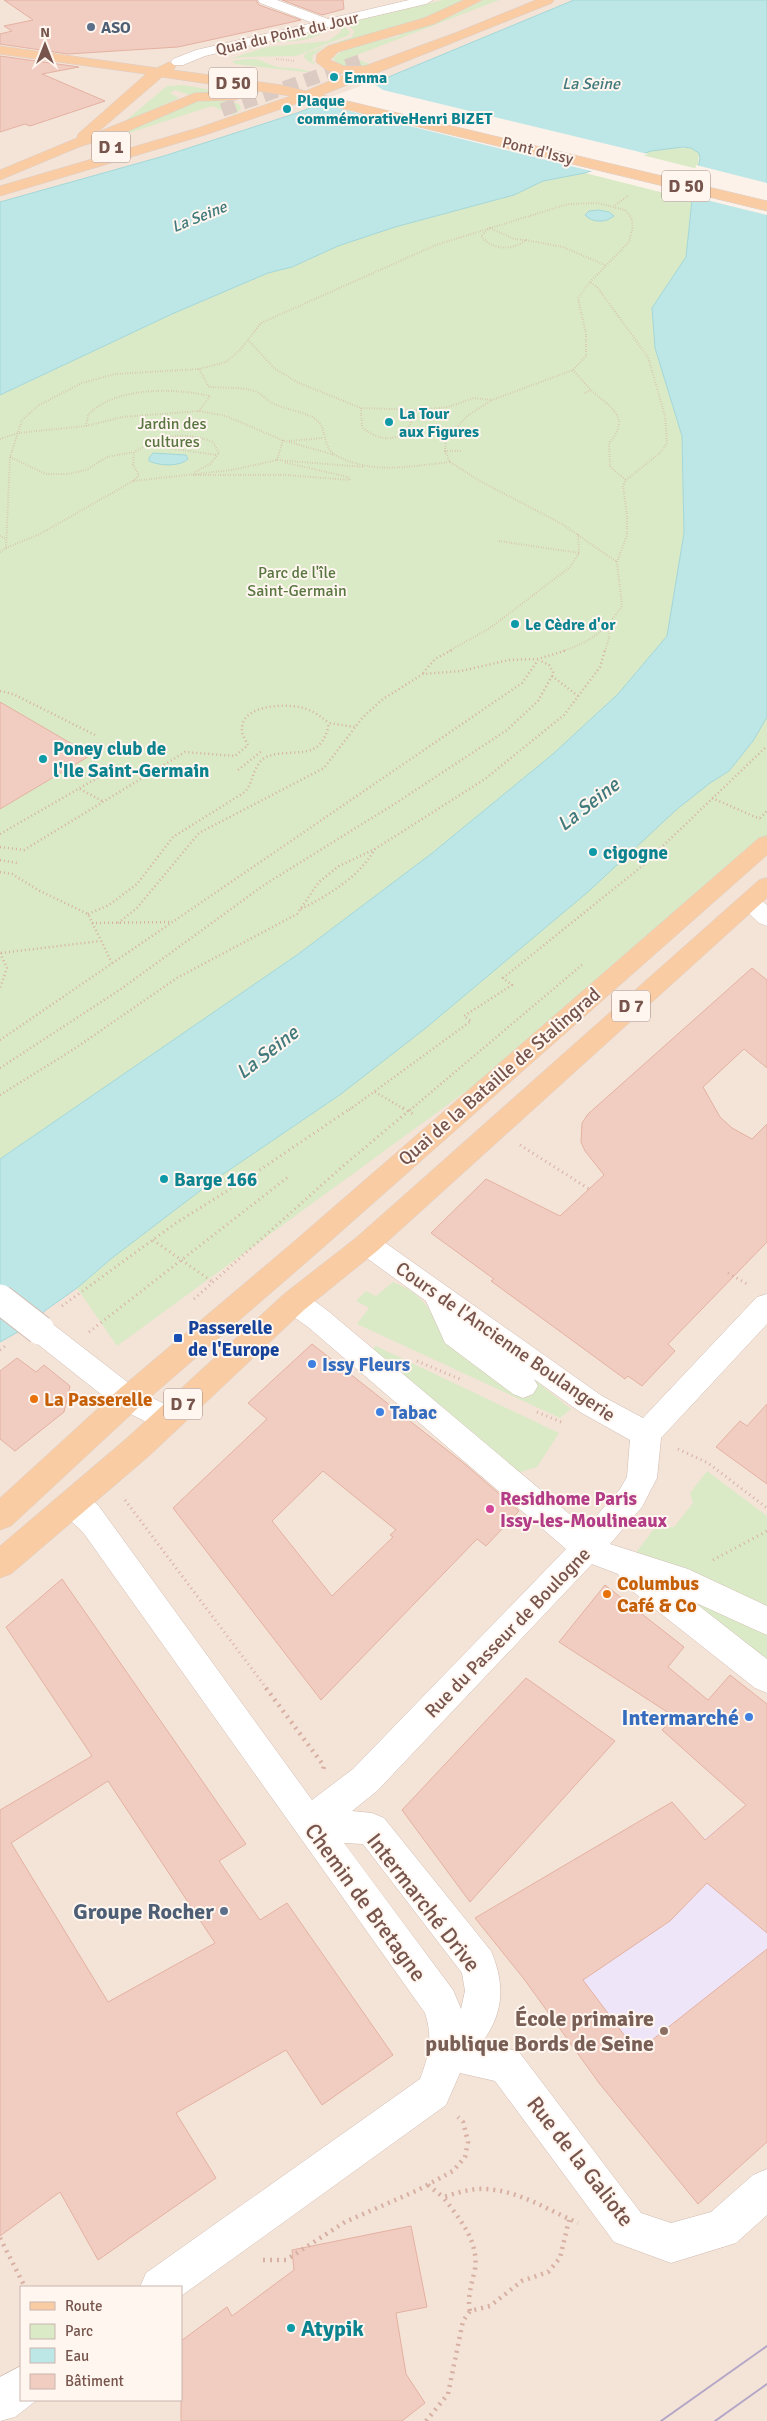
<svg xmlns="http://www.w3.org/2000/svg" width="767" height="2421" font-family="Signika,sans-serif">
  <rect width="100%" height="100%" fill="#fcf2e9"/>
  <!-- residential -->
  <path fill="#f4e3d7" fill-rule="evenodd" d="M 0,0 L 574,0 L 374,83 L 297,113 L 164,156 L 0,202 Z
    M 767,717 L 767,2421 L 0,2421 L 0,1342 L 25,1328 L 46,1310 L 427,1027 L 507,959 ZM 21,2287 L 181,2287 L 181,2400 L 21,2400 Z"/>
  <!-- education -->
  <path fill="#efe5f9" d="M 732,1817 L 767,1845 L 767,2142 L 524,1979 Z"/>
  <!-- green -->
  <path fill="#daeac7" d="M 443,0 L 467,0 L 424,19 L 324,47 L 313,55 L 312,60 L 316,65 L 309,62 L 303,56 L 308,52 L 352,37 L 354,31 L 346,23 Z
    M 483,0 L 499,0 L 352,57 L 372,65 C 359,67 342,70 333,59 C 339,46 386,40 400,36 L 398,34 L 450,17 Z
    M 342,24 L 350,32 L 349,35 L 296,56 L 245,57 L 229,59 L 267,47 L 328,41 L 341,32 L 340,25 Z
    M 324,27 L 326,30 C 313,43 282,42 266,41 Z
    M 247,59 C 263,58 264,64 278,67 C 293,69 298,67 314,73 L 235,64 L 232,61 Z
    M 183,85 L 218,91 L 189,95 L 175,90 L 170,93 L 179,98 L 124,122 L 167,86 Z
    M 227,99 L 240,105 L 241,109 L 234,115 L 212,106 L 95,144 L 92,143 L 196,102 Z
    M 662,148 L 691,148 L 699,153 L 698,169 L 638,154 Z
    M 585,173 L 692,200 L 686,257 L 652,308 L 655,348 L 682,436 L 684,533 L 667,636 L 618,694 L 553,754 L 431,854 L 297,955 L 0,1159 L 0,395 L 172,314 L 268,273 L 292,267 L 338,246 L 395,227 L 514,195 L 543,181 Z
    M 767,717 L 767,841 L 498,1068 L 117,1346 L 77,1288 L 112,1258 L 213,1181 L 341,1094 L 427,1027 L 589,891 L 676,810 L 710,783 L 729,771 L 753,741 Z
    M 393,1282 C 412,1290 422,1297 432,1314 L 520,1392 L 536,1381 L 571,1409 L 560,1418 L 357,1324 L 369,1308 L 356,1301 L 366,1291 L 376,1296 Z
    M 376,1346 L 559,1433 L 537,1467 L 520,1472 L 367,1353 Z
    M 707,1471 L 767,1516 L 767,1671 L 627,1564 L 654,1529 L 674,1527 L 693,1503 L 690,1493 Z"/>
  <!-- water -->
  <path fill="#bde6e6" stroke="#a3d7d8" d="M 574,0 L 767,0 L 767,717 L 753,741 L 729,771 L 710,783 L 676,810 L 589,891 L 427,1027 L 341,1094 L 213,1181 L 112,1258 L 77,1288 L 46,1310 L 25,1328 L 0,1342 L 0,1159 L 297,955 L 431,854 L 553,754 L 618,694 L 667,636 L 684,533 L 682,436 L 655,348 L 652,308 L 686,257 L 692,200 L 700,158 L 699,153 L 691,148 L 683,147 L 651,151 L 585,173 L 543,181 L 514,195 L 395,227 L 338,246 L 292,267 L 268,273 L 172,314 L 0,395 L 0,202 L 164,156 L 297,113 L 374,83 Z
    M 599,210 L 609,212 L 614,216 C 606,223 592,223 585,215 L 589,211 Z
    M 153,453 L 186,455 L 188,459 C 180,467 159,466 149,461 L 149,458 Z"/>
  <!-- pier -->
  <path fill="#fcf2e9" d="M 371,82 L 383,90 L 648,154 L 595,172 L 333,107 L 318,105 L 307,106 Z
    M 696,165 L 767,183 L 767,215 L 690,196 Z"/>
  <!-- building -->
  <path fill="#f1cdc1" stroke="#e4b1a1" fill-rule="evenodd" d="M 4,0 L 256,0 L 259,5 L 301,20 L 178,47 L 68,54 L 0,44 L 0,34 L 12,31 L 4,26 L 33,20 Z
    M 282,0 L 343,0 L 344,9 L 322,15 Z
    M 0,56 L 79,67 L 42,74 L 105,101 L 30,126 L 25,124 L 0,132 Z
    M 0,702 L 91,755 L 0,809 Z
    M 752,968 L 767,980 L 767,1068 L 744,1049 L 703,1087 L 720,1117 L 732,1128 L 752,1139 L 767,1124 L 767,1242 L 668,1344 L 675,1351 L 642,1386 L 628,1376 L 625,1379 L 491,1281 L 494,1279 L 431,1233 L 486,1179 L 560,1216 L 604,1175 L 585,1151 L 581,1142 L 582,1123 L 588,1114 Z
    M 312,1344 L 466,1465 L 519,1511 L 486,1546 L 477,1539 L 321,1700 L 173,1508 L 267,1419 L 248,1403 ZM 323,1471 L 396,1530 L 390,1535 L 393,1537 L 332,1596 L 272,1521 Z
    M 17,1358 L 36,1372 L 44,1365 L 70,1386 L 64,1412 L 15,1451 L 0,1439 L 0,1371 Z
    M 767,1404 L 767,1484 L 716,1447 L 740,1421 L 747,1426 Z
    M 62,1579 L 246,1844 L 219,1861 L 260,1920 L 287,1903 L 393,2055 L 322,2105 L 286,2050 L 176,2113 L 216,2178 L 98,2260 L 60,2192 L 0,2236 L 0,1810 L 92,1756 L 6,1627 ZM 108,1781 L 215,1943 L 108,2002 L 11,1843 Z
    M 605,1585 L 684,1647 L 668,1667 L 708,1700 L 730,1675 L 767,1704 L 767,1933 L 707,1883 L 670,1921 L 583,1980 L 637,2052 L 767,1949 L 767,2142 L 698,2204 L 599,2083 L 524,1979 L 475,1918 L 672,1802 L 705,1840 L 746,1805 L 662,1730 L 675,1717 L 559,1642 Z
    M 526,1678 L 615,1741 L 470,1902 L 402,1810 Z
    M 411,2226 L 427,2307 L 396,2313 L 406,2374 L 425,2403 L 402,2421 L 181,2421 L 181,2341 L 227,2307 L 232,2316 L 294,2270 L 292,2250 Z"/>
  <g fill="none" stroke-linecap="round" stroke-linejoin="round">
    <!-- major-tunnel -->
    <path stroke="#dbcbc2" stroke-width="14" stroke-dasharray="14 8" stroke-linecap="butt" d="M 222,110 L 361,61"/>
    <!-- minor casing -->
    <g stroke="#d1bbb1" stroke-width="1">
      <path id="minor" d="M 258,0 L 277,0 L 328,19 L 409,0 L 433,0 L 426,4 L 205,56 L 183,65 L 173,65 L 171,62 L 173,59 L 196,50 L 313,23 L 260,3 Z
        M 749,894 L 757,897 L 767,905 L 767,926 L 759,923 L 737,902 L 741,897 Z
        M 367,1234 L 377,1237 L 602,1396 L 643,1418 L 757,1297 L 767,1294 L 767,1324 L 661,1438 L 657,1478 L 642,1507 L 610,1544 L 688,1569 L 767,1606 L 767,1635 L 694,1602 L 767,1659 L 767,1693 L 755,1688 L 622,1583 L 618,1574 L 592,1564 L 377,1791 L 352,1811 L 372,1813 L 384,1818 L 491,1951 C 505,1984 504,2012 483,2041 L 519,2052 L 641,2213 L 671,2223 L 711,2212 L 753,2175 L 767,2169 L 767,2215 L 736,2243 L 671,2263 L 614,2242 L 495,2081 L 460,2073 L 446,2105 L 181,2296 L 181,2287 L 140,2287 L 146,2273 L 420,2079 C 429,2056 433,2037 425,2013 L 85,1535 C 76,1524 64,1517 57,1504 L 62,1495 C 77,1490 85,1496 98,1505 L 312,1800 L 353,1769 L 566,1549 L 308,1327 L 284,1310 L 280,1302 L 284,1294 C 302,1289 314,1301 328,1311 L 586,1528 L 620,1489 L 627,1477 L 630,1440 L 580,1412 L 534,1379 L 538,1386 L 533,1394 L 523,1398 L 513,1394 L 445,1343 L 426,1301 L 357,1251 L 353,1244 L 357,1237 ZM 344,1843 L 363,1844 L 462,1973 L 465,1991 L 461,2009 L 453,1990 Z
        M 40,1319 L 50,1322 L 139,1391 L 178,1411 L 182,1419 L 178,1427 L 167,1431 L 156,1427 L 117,1407 L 30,1338 L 26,1330 L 30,1322 Z
        M 21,2366 L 21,2400 L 37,2400 L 15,2417 L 0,2421 L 0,2377 Z"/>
    </g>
    <!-- major casing -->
    <g stroke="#d9cfcd" stroke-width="1">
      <path id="major" d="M 464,0 L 482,0 L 434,24 L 338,52 L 330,60 L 344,66 L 365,66 L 455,33 L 536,0 L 554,0 L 552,3 L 322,95 L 767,201 L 767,211 L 307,100 L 208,134 L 0,196 L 0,186 L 198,128 L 291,96 L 162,77 L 98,132 L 195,93 L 236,92 L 243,96 L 236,100 L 198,101 L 126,132 L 79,147 L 0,180 L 0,170 L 77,138 L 78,134 L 146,74 L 0,54 L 0,46 L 157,68 L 169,62 L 176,66 L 173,70 L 281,85 L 306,91 L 346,74 L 328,71 L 316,62 L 317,54 L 328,46 L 424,18 Z
        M 767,836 L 767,855 L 310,1259 L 139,1407 L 11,1526 L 0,1530 L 0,1498 L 117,1391 L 290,1245 L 759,838 Z
        M 767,878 L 767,898 L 377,1251 L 304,1310 L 149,1456 L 11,1574 L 0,1578 L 0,1546 L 127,1438 L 284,1294 L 357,1237 L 759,880 Z"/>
    </g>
    <!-- path-far3 -->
    <path stroke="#d7b0a3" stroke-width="2" stroke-dasharray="0.5 2" stroke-linecap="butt" d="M 276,59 L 295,61
      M 615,205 L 628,196
      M 490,228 L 514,239 L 526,240 C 512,251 492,250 481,236 Z
      M 526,240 L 563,247 L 605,265
      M 248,340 L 275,369 L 299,383 L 361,408 L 421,410 L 448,407 L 474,398 L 492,400
      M 199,369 L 209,387 C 222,388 238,387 251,390 C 261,392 266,400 274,404 C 285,409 309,413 317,420 C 328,430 321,447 337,456 C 373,475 411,466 450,462
      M 573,370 C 579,377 585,384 592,391 C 610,407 632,417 609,443 L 610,467 L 626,480
      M 584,393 L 591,390
      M 361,408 L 362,427 C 385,447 408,440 416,410
      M 86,426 L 88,415 C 115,386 175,388 210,396 L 199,411
      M 0,439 L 18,433 L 86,426 L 122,417 L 199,411 L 226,416 L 282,440 L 335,455
      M 289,441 L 322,438
      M 146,445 L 217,455
      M 445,451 L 461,451
      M 10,457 L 46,474 L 68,474 L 86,470 L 107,457 L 134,452
      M 277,460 L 283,440
      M 193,475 L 286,475 L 350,480 L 348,477 L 283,462
      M 133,481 L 139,475 L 133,465 L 134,452 C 164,436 180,430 213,442 L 219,453 L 210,464 L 193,473
      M 0,536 L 6,539
      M 499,541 L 579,553
      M 6,548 L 40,534 L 133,481 L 232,470 L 277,460 L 364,467
      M 0,552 L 6,548 L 10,457 L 22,420 L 39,405 L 82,383 L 115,374 L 199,369 L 226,362 L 240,350 L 261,323 L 436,245 L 568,204 L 598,203 L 625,210 L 631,217 L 633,227 L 629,242 L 590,282 L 578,298 L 586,334 L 586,356 L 573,370 L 492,400 L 467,416 L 446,440 L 445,451 L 450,462 L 480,481 L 562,524 L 617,562
      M 449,651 L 490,628 L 570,567 L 579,553 L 578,534
      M 563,651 C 592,641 605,631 622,606 L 617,562 L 627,535 L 627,515 L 623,486 L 626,480 L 661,452 L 667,443 L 665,416 L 648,357 L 597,287 L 590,282
      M 605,651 L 609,638 L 608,627"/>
    <!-- path-far2 -->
    <path stroke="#d7b0a3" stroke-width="2.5" stroke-dasharray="1 3" stroke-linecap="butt" d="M 423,673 L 435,659 L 452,650
      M 552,676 L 578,696
      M 0,691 L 13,694 L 95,735
      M 238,770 L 263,750
      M 80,789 L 104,802
      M 712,798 L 760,819
      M 760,818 L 767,811
      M 0,834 L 99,777
      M 0,847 L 24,850 L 185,752 L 235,756 L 248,745 C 246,741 242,735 242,731 C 240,705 282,704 299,707 C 311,709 320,716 329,723
      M 0,860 L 17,863
      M 0,872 L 12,874 L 40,891 L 88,914 L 112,963
      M 301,909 C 330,894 358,878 375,849
      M 88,914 L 109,905 L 137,884 L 173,837 L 245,792 C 254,781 252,768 264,758 C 291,745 321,766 329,723 L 355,727
      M 92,923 L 172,922
      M 118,923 L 137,908 L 199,833 L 324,768 L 363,717 L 383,699 L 423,674 L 461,671 L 509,660 L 538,659 L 567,650
      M 0,953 L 7,968 L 0,988
      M 1,953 L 100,941
      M 0,1040 L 522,683 L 538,660
      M 0,1068 L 121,989 L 264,885 L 396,803 L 507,730 L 538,701 L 552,676 L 553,672 L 549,665 L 539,660
      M 375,1092 L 406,1110
      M 0,1095 L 74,1049 L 177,978 L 297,914 L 319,882 L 339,866 L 375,849 L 485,779 L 564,715 L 600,667 L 605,650
      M 349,1110 L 471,1021 L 464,1016 L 512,985 L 503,978 L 641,867 L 767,746
      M 410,1110 L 583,964"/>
    <!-- path-far1 -->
    <path stroke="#d7b0a3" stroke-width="3" stroke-dasharray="1 4" stroke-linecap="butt" d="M 403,1108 L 415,1115
      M 520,1145 L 589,1189
      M 153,1240 L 214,1283
      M 728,1273 L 747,1284
      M 194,1299 L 343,1166 L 412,1108
      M 62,1306 L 176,1223 L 251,1176 L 351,1108
      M 89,1332 L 288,1177
      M 0,1350 L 8,1344
      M 417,1361 L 462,1380
      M 537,1412 L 561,1422
      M 678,1449 L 708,1463 L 767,1508
      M 125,1500 L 267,1689
      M 713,1560 L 767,1531"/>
    <!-- path -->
    <path stroke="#d7b0a3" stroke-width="4.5" stroke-dasharray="2 5" stroke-linecap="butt" d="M 266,1688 L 324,1766 L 323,1770
      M 428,2185 L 443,2197
      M 0,2238 L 25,2287
      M 263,2260 L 286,2260 L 345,2222 L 418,2190 L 453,2171 L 465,2157 L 468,2142 L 463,2122 L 458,2117
      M 470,2311 C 467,2296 472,2284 475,2269 C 479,2241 459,2218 443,2197 C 454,2194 465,2190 477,2189 C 513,2187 546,2209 578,2223
      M 426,2421 L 448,2394 L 463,2321 L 470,2311 L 490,2306 L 522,2281 L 548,2272 L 560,2258 L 569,2220"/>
    <!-- minor -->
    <use href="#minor" fill="#fff" fill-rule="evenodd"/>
    <!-- major -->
    <use href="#major" fill="#f9cca3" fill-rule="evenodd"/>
    <!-- tram -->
    <path stroke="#b3a6c7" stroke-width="2" d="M 661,2421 L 767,2346
      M 715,2421 L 767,2384"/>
    <!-- minor-bridge casing -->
    <g stroke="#d1bbb1" stroke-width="31" stroke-linecap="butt">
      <path id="minor-bridge" d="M 0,1299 L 40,1330"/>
    </g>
    <!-- minor-bridge -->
    <use href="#minor-bridge" stroke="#fff" stroke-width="29"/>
  </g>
  <!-- markers -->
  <g fill="#5c6f8a" stroke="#fff6f0" stroke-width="2">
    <circle cx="91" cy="27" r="5"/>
    <circle cx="224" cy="1911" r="5"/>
  </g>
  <g fill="#0f9aa8" stroke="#fff6f0" stroke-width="2">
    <circle cx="334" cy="77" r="5"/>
    <circle cx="287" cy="109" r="5"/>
    <circle cx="389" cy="422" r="5"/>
    <circle cx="515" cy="624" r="5"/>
    <circle cx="43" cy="759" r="5"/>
    <circle cx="593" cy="852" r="5"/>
    <circle cx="164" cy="1179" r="5"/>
    <circle cx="291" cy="2328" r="5"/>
  </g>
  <rect fill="#1a4fb4" stroke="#fff6f0" stroke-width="2" x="173" y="1333" width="10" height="10" rx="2.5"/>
  <g fill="#3f7fe0" stroke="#fff6f0" stroke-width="2">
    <circle cx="312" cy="1364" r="5"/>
    <circle cx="380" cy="1412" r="5"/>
    <circle cx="749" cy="1717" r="5"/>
  </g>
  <g fill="#e8710a" stroke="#fff6f0" stroke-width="2">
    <circle cx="34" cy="1399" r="5"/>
    <circle cx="607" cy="1594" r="5"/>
  </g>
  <circle fill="#d1479c" stroke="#fff6f0" stroke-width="2" cx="490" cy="1509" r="5"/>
  <circle fill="#8d6e63" stroke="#fff6f0" stroke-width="2" cx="664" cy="2031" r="5"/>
  <g text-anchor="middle" stroke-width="4" stroke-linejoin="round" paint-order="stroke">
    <!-- far-service labels -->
    <g font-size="16" font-weight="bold" fill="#4e5e75" stroke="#fff6f0" text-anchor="start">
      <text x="101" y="33">ASO</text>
    </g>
    <!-- far-street labels -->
    <g font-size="16" fill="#77554c" stroke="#fff6f0">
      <text transform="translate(287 33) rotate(-13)" y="6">Quai du Point du Jour</text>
      <text transform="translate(538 150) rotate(14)" y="6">Pont d'Issy</text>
    </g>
    <!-- far-culture labels -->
    <g font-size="16" font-weight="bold" fill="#0d838f" stroke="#fff6f0" text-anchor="start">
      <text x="344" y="83">Emma</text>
      <text x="297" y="106">Plaque<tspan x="297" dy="18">commémorativeHenri BIZET</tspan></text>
      <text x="399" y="419">La Tour<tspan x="399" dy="18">aux Figures</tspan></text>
      <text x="525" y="630">Le Cèdre d'or</text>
    </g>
    <!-- far-water labels -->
    <g font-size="16" font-style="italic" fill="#407a7c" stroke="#fff6f0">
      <text x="591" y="89">La Seine</text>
      <text transform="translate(199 216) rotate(-22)" y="6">La Seine</text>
    </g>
    <!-- far-park labels -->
    <g font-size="16" fill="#597641" stroke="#fff6f0">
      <text x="172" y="429">Jardin des<tspan x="172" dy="18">cultures</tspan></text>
      <text x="297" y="578">Parc de l'île<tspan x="297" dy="18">Saint-Germain</tspan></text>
    </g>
    <!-- shield labels -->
    <g fill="#fff6f0" stroke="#a0857d" stroke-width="1">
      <rect x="209" y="67.5" width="48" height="31" rx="4"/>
      <rect x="92" y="131.5" width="38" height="31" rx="4"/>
      <rect x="662" y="170.5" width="48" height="31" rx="4"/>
      <rect x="612" y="990.5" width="38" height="31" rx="4"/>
      <rect x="164" y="1388.5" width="38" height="31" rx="4"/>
    </g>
    <g font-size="18" font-weight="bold" fill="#77554c">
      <text x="233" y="89">D 50</text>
      <text x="111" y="153">D 1</text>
      <text x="686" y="192">D 50</text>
      <text x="631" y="1012">D 7</text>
      <text x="183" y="1410">D 7</text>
    </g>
    <!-- culture labels -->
    <g font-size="19" font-weight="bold" fill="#0d838f" stroke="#fff6f0" text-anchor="start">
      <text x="53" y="755">Poney club de<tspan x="53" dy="22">l'Ile Saint-Germain</tspan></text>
      <text x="603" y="859">cigogne</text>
      <text x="174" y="1186">Barge 166</text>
    </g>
    <!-- street labels -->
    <g font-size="19" fill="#77554c" stroke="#fff6f0">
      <text transform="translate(499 1076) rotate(-41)" y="7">Quai de la Bataille de Stalingrad</text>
      <text transform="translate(506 1341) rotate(35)" y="7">Cours de l'Ancienne Boulangerie</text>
      <text transform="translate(507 1632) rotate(-46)" y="7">Rue du Passeur de Boulogne</text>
    </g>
    <!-- transit labels -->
    <g font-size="19" font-weight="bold" fill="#164399" stroke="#fff6f0" text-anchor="start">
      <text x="188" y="1334">Passerelle<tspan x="188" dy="22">de l'Europe</tspan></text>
    </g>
    <!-- shop labels -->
    <g font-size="19" font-weight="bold" fill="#366cbe" stroke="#fff6f0" text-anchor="start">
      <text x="322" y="1371">Issy Fleurs</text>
      <text x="390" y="1419">Tabac</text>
    </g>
    <!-- food labels -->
    <g font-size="19" font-weight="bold" fill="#c56008" stroke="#fff6f0" text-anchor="start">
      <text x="44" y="1406">La Passerelle</text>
      <text x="617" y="1590">Columbus<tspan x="617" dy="22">Café &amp; Co</tspan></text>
    </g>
    <!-- hotel labels -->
    <g font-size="19" font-weight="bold" fill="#b23c85" stroke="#fff6f0" text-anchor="start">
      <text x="500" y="1505">Residhome Paris<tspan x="500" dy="22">Issy-les-Moulineaux</tspan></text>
    </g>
    <!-- water labels -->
    <g font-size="20" font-style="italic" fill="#407a7c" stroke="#fff6f0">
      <text transform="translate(588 804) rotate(-38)" y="7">La Seine</text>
      <text transform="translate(267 1052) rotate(-38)" y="7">La Seine</text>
    </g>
    <!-- near-shop labels -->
    <g font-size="22" font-weight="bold" fill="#366cbe" stroke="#fff6f0" text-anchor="end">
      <text x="739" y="1725">Intermarché</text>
    </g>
    <!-- near-street labels -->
    <g font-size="22" fill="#77554c" stroke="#fff6f0">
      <text transform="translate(366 1902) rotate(54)" y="8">Chemin de Bretagne</text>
      <text transform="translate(424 1902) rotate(52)" y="8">Intermarché Drive</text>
      <text transform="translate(581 2161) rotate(52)" y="8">Rue de la Galiote</text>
    </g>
    <!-- near-service labels -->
    <g font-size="22" font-weight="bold" fill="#4e5e75" stroke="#fff6f0" text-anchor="end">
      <text x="214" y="1919">Groupe Rocher</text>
    </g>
    <!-- near-education labels -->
    <g font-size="22" font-weight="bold" fill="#785e54" stroke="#fff6f0" text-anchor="end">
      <text x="654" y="2026">École primaire<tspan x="654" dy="25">publique Bords de Seine</tspan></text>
    </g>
    <!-- near-culture labels -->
    <g font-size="22" font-weight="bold" fill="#0d838f" stroke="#fff6f0" text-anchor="start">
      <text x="301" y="2336">Atypik</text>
    </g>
  </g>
  <!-- legend -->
  <rect x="20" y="2286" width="162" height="115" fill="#fff6f0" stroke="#c9b6ae"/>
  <rect x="30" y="2302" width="25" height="8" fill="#f9cca3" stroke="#c9b6ae"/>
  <text x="65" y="2311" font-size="15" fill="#77554c">Route</text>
  <rect x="30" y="2324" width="25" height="15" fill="#daeac7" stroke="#c9b6ae"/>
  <text x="65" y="2336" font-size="15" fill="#77554c">Parc</text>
  <rect x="30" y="2348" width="25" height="15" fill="#bde6e6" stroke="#c9b6ae"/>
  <text x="65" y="2361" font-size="15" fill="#77554c">Eau</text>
  <rect x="30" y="2374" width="25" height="15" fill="#f1cdc1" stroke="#c9b6ae"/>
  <text x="65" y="2386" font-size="15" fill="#77554c">Bâtiment</text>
  <!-- north arrow -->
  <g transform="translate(45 45)" stroke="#fff6f0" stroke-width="4" paint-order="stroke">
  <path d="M0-4L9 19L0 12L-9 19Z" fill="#77554c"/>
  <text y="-8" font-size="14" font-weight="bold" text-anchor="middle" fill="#77554c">N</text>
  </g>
</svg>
